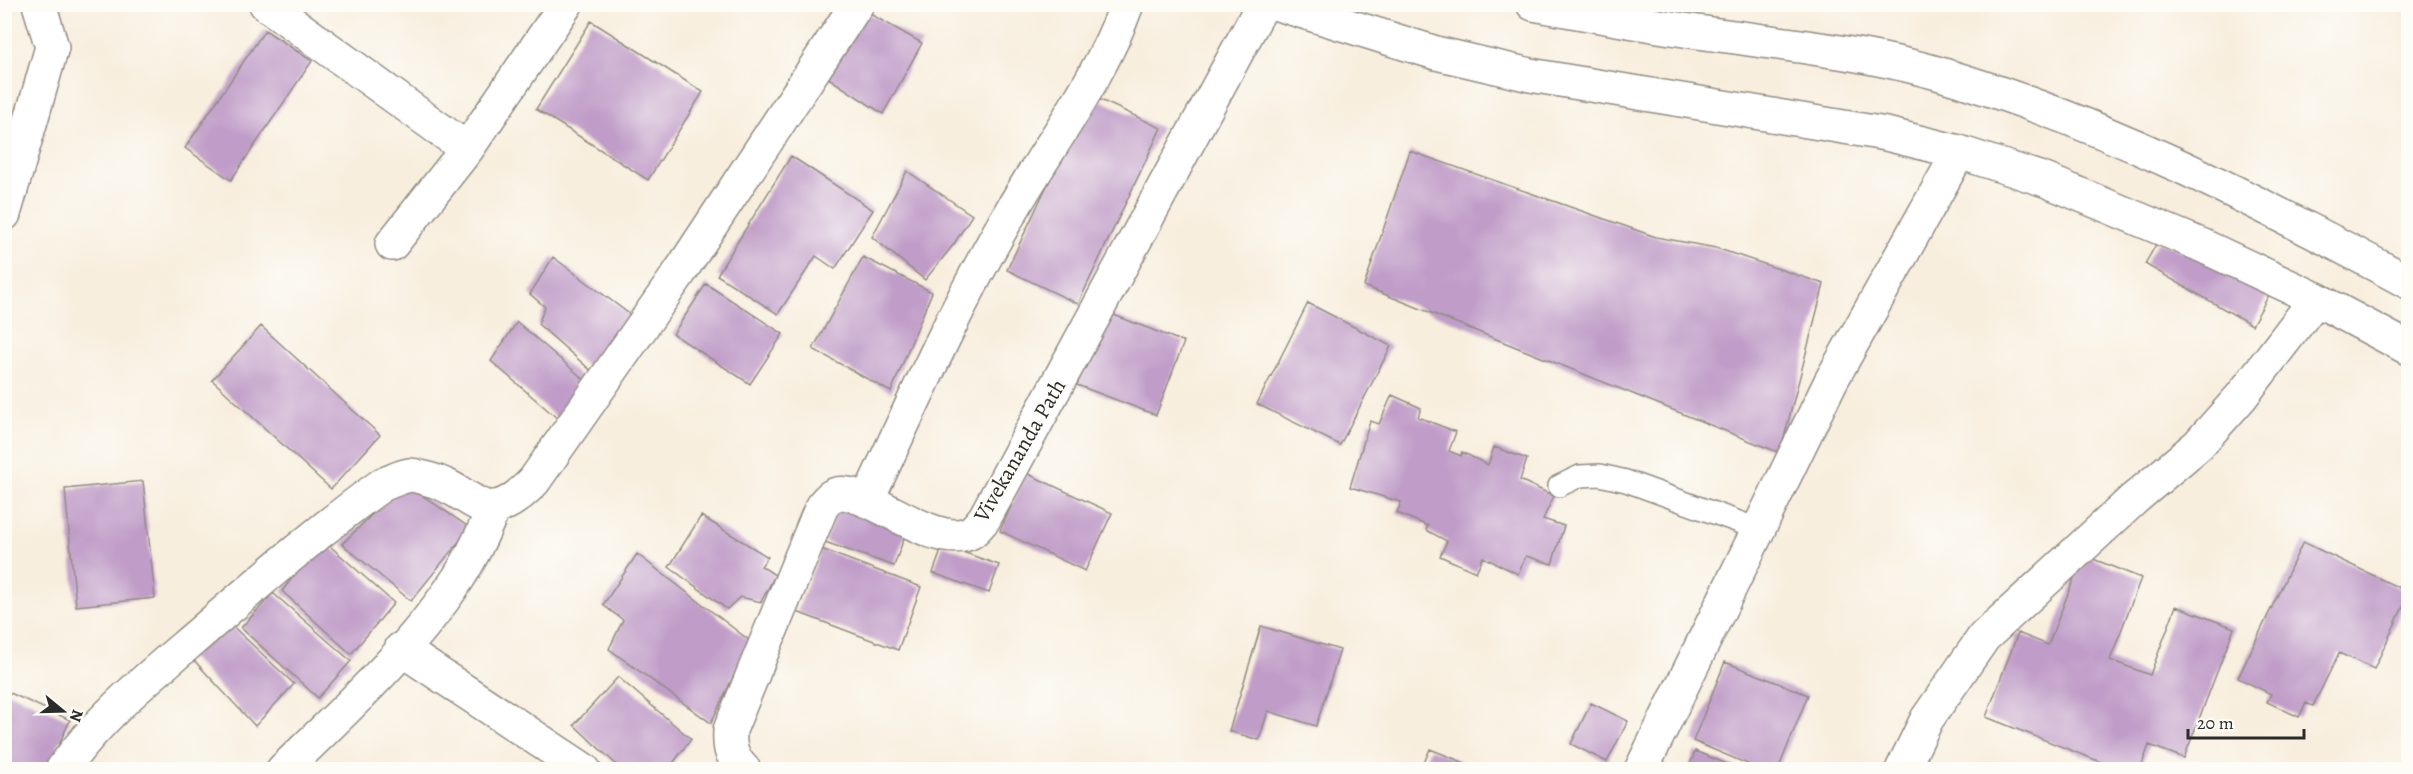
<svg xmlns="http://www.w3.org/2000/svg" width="2413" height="774" font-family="Alegreya,serif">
  <rect width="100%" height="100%" fill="#fdfcf7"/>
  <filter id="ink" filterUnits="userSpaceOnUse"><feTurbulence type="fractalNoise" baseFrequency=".0167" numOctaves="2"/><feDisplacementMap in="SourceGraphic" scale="12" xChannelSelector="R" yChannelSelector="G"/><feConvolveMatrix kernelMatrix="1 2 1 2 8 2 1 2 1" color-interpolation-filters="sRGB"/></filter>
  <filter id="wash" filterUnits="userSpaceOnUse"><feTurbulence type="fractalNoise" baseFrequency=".008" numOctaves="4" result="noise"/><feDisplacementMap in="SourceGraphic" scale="24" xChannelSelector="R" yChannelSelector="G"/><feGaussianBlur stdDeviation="1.35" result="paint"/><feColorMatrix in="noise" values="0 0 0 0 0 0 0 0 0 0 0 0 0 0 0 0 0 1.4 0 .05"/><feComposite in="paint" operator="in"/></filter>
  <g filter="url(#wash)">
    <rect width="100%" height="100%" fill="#f8eede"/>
    <g id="blocks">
      <!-- building -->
      <path fill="#c09cc8" d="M 863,10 L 922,43 L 883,114 L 824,75 Z
        M 591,21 L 703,92 L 648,180 L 536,109 Z
        M 265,30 L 312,61 L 231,180 L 185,148 Z
        M 1090,95 L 1161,128 L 1078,304 L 1007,270 Z
        M 1410,151 L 1656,237 L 1716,248 L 1824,284 L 1780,453 L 1364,286 Z
        M 791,156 L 873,210 L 835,269 L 816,256 L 778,314 L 717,275 Z
        M 907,171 L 972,215 L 954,244 L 925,280 L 872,237 Z
        M 2158,241 L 2274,286 L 2252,325 L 2145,264 Z
        M 553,257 L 632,316 L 595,374 L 538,324 L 545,307 L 530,294 Z
        M 863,257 L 932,292 L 891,392 L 813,349 Z
        M 706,284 L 783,334 L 750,384 L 673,334 Z
        M 1308,303 L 1391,346 L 1340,445 L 1257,404 Z
        M 1106,312 L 1184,342 L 1156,415 L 1077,385 Z
        M 517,322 L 586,381 L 557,418 L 491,361 Z
        M 261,326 L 380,435 L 331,489 L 212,380 Z
        M 1392,395 L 1421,408 L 1418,417 L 1456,432 L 1449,451 L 1461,456 L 1462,452 L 1488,465 L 1494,447 L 1527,459 L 1520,480 L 1554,496 L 1543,519 L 1564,526 L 1552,564 L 1526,556 L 1518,574 L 1483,557 L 1476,572 L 1440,556 L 1447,541 L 1426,530 L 1428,526 L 1397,513 L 1401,502 L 1350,487 L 1370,421 L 1379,424 Z
        M 1026,473 L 1112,513 L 1085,571 L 1000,531 Z
        M 143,481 L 155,598 L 76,606 L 65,489 Z
        M 404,483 L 470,528 L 411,601 L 342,544 Z
        M 840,499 L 909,524 L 894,566 L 825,542 Z
        M 701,516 L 768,557 L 761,566 L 775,575 L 761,602 L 740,597 L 727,609 L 669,567 Z
        M 322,539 L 394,603 L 351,654 L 282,591 Z
        M 2303,542 L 2408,592 L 2408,596 L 2374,669 L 2339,653 L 2313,706 L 2306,703 L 2299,717 L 2267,702 L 2271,694 L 2238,678 Z
        M 943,545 L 999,565 L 989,593 L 933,573 Z
        M 821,549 L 921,587 L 898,650 L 797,612 Z
        M 637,554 L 750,641 L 711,723 L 609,649 L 623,620 L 603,605 Z
        M 2083,555 L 2141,578 L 2110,660 L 2150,675 L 2176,606 L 2234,628 L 2184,758 L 2149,745 L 2140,770 L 2121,770 L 1986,717 L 2018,633 L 2048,645 Z
        M 273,593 L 351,661 L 318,698 L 241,628 Z
        M 226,620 L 294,684 L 255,726 L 191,657 Z
        M 1261,626 L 1340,650 L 1316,726 L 1268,711 L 1259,740 L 1229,731 Z
        M 1725,662 L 1808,695 L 1778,770 L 1762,770 L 1693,741 Z
        M 618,677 L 691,739 L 668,770 L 622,770 L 574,725 Z
        M 8,692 L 70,720 L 47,770 L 4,770 L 4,699 Z
        M 1591,703 L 1628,721 L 1607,762 L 1571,744 Z
        M 1430,749 L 1465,763 L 1462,770 L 1421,770 Z
        M 1695,751 L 1740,769 L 1740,770 L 1688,770 Z"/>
    </g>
  </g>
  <g filter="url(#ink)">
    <use href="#blocks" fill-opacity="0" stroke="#928c84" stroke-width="1.5"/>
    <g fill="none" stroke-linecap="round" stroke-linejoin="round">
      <!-- lane casing -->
      <g stroke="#928c84" stroke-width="24">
        <path id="lane" d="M 1559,486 L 1580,476 L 1600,475 L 1626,481 L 1758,529"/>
      </g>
      <!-- street casing -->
      <g stroke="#928c84" stroke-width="36">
        <path id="street" d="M 266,4 L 467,149
          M 4,214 L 52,47 L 39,4
          M 392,244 L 467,149 L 566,4
          M 867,501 C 912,405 955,308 1009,215 C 1048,146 1100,80 1127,4
          M 401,649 L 584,770
          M 62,770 C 99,717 150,676 198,635 C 258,583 319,530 383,484 C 391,482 401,476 410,475 C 415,475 423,478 428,479 C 477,491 482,535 534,481 L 680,272 L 857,4
          M 283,770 C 345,710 412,649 459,577 C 473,555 484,531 494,507
          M 744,770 C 731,757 729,748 730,730 L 822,506 C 825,503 828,498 832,496 C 859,480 928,548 967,534 C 974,532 979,524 984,519 L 1263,4
          M 1641,770 L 1831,381 L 1959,152
          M 1902,770 L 1927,719 L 1984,637 L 2134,499 L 2198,445 L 2241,397 L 2316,299"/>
      </g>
      <!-- primary casing -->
      <g stroke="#928c84" stroke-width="36">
        <path id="primary" d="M 1278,4 L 1436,53 L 1530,75 L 1886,134 L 1959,152 L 2045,180 L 2201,245 L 2316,299 L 2408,348
          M 1533,4 C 1593,15 1652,26 1712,34 C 1784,44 1867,53 1937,73 C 2101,121 2258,201 2408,282"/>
      </g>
      <!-- lane -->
      <use href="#lane" stroke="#fff" stroke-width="21"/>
      <!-- street -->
      <use href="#street" stroke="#fff" stroke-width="33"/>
      <!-- primary -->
      <use href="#primary" stroke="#fff" stroke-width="33"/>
    </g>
  </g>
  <g text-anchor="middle" stroke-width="4.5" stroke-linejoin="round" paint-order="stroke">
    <!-- street labels -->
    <g font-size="22" fill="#2b2b2b" stroke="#fdfcf7">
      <text transform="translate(1019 450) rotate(-60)" y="8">Vivekananda Path</text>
    </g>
  </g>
  <!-- margin -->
  <rect width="2413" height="774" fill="none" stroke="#fdfcf7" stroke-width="24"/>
  <!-- north arrow -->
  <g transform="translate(63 711) rotate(109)" stroke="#fdfcf7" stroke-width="4.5" paint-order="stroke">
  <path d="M0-4.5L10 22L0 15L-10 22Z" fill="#2b2b2b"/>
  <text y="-9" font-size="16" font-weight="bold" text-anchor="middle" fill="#2b2b2b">N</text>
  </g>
  <!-- scale -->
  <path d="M2188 729v9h116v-9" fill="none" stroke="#2b2b2b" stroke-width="3"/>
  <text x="2197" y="729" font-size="18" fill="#2b2b2b" stroke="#fdfcf7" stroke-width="4.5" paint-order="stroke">20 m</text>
</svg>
